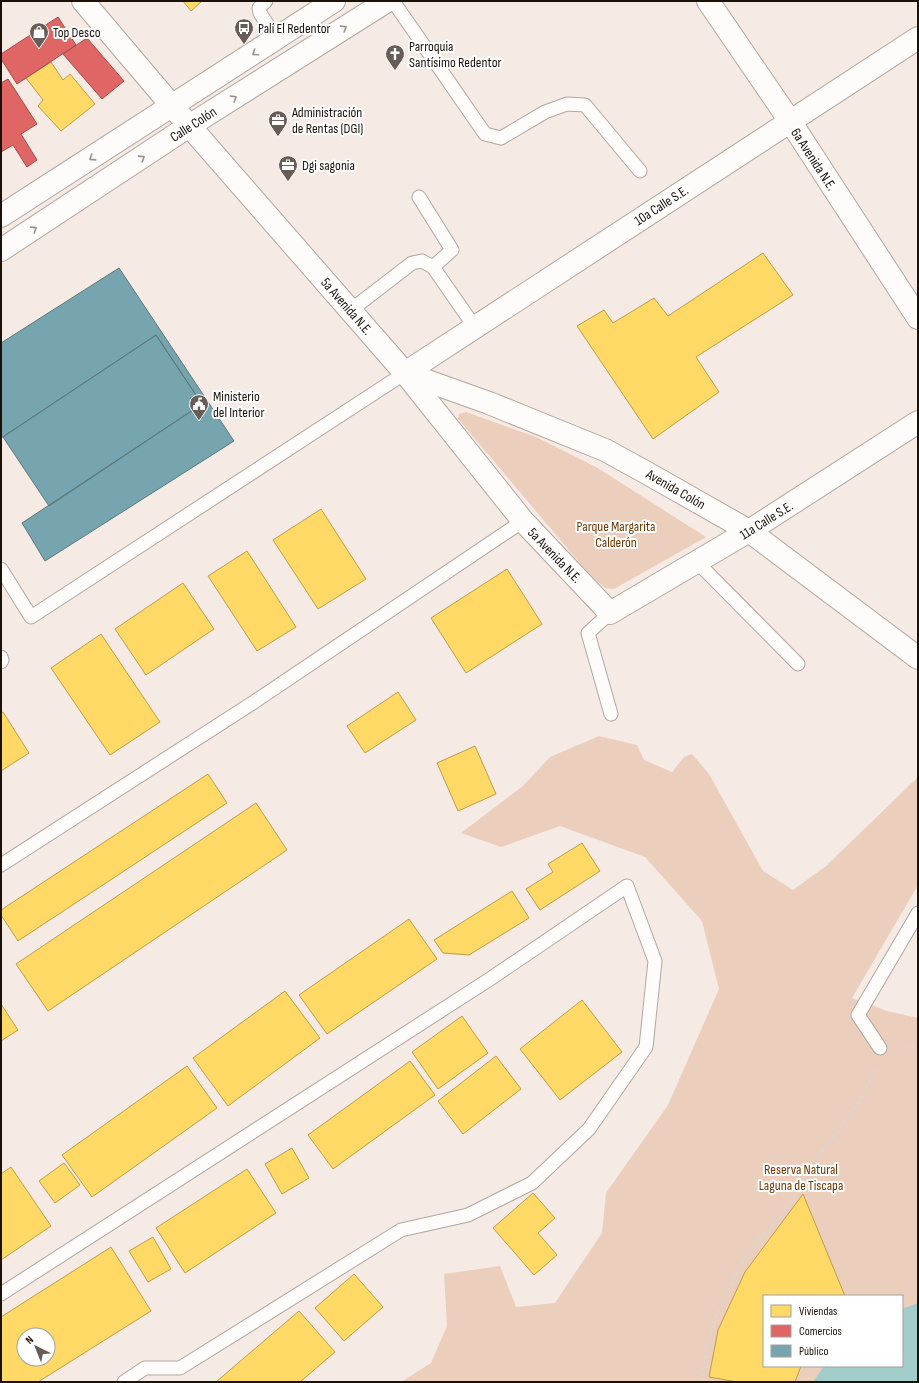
<svg xmlns="http://www.w3.org/2000/svg" width="919" height="1383" font-family="'Sofia Sans Condensed',sans-serif">
  <rect width="100%" height="100%" fill="#f5eae4"/>
  <!-- green -->
  <path fill="#ebcfbc" fill-rule="evenodd" d="M 466,412 L 536,437 L 596,467 L 706,537 L 614,589 L 605,588 L 589,574 L 460,421 L 458,419 L 459,414 Z
    M 599,736 L 637,745 L 644,760 L 672,772 L 684,757 L 692,754 L 709,774 L 763,871 L 793,890 L 826,866 L 918,777 L 918,885 L 852,998 L 887,1011 L 918,1018 L 918,1382 L 401,1382 L 431,1363 L 447,1326 L 444,1274 L 500,1266 L 516,1307 L 555,1303 L 602,1233 L 606,1193 L 668,1105 L 719,989 L 702,921 L 645,857 L 560,826 L 501,847 L 461,833 L 523,786 L 550,757 ZM 764,1296 L 902,1296 L 902,1366 L 764,1366 Z"/>
  <!-- water -->
  <path fill="#a3cdca" d="M 918,1303 L 918,1382 L 813,1382 L 824,1366 L 902,1366 L 902,1309 Z"/>
  <!-- homes -->
  <path fill="#ffd966" stroke="#bb9d4a" fill-rule="evenodd" d="M 183,1 L 202,1 L 191,11 Z
    M 51,62 L 63,80 L 70,74 L 95,104 L 61,131 L 38,106 L 43,100 L 26,78 Z
    M 763,253 L 793,295 L 696,357 L 719,392 L 653,439 L 577,326 L 604,310 L 613,323 L 654,298 L 668,316 Z
    M 321,509 L 366,579 L 318,609 L 273,540 Z
    M 247,551 L 296,627 L 257,651 L 208,576 Z
    M 507,569 L 542,624 L 466,673 L 431,618 Z
    M 183,583 L 214,629 L 146,675 L 115,629 Z
    M 101,634 L 160,722 L 110,755 L 51,668 Z
    M 398,692 L 416,720 L 365,753 L 347,726 Z
    M 3,712 L 29,753 L 1,771 L 1,713 Z
    M 475,746 L 496,794 L 458,811 L 437,763 Z
    M 208,774 L 227,803 L 18,941 L 1,915 L 1,910 Z
    M 256,803 L 287,850 L 48,1011 L 16,964 Z
    M 582,843 L 600,871 L 540,910 L 526,889 L 553,872 L 548,864 Z
    M 512,891 L 529,918 L 469,955 L 443,953 L 434,940 Z
    M 409,919 L 437,959 L 327,1034 L 299,995 Z
    M 285,991 L 320,1038 L 228,1106 L 193,1058 Z
    M 582,1000 L 622,1052 L 560,1100 L 520,1049 Z
    M 1,1004 L 18,1030 L 1,1041 Z
    M 462,1016 L 488,1053 L 438,1089 L 412,1052 Z
    M 496,1056 L 521,1089 L 463,1134 L 438,1101 Z
    M 410,1061 L 435,1095 L 333,1169 L 308,1135 Z
    M 187,1066 L 217,1108 L 92,1197 L 62,1155 Z
    M 292,1148 L 309,1178 L 282,1194 L 265,1164 Z
    M 64,1163 L 80,1185 L 55,1203 L 39,1181 Z
    M 11,1167 L 51,1226 L 1,1260 L 1,1174 Z
    M 247,1169 L 276,1213 L 185,1273 L 156,1228 Z
    M 533,1193 L 555,1218 L 538,1233 L 557,1255 L 534,1275 L 493,1228 Z
    M 803,1194 L 845,1296 L 764,1296 L 764,1366 L 801,1366 L 795,1382 L 738,1382 L 709,1377 L 718,1330 L 745,1272 Z
    M 153,1237 L 171,1269 L 148,1282 L 129,1251 Z
    M 111,1247 L 151,1311 L 38,1382 L 1,1382 L 1,1317 ZM 24,1335 L 48,1335 L 48,1359 L 24,1359 Z
    M 354,1274 L 383,1307 L 344,1341 L 315,1308 Z
    M 299,1311 L 335,1352 L 300,1382 L 216,1382 Z"/>
  <!-- shops -->
  <path fill="#e06666" stroke="#a54c4a" d="M 58,17 L 76,45 L 17,84 L 1,59 L 1,54 Z
    M 87,38 L 124,81 L 102,99 L 63,54 Z
    M 8,79 L 37,124 L 21,134 L 37,160 L 27,167 L 13,145 L 1,152 L 1,83 Z"/>
  <!-- public -->
  <path fill="#76a5af" stroke="#5b797d" d="M 119,268 L 234,441 L 45,561 L 22,523 L 202,404 L 156,335 L 1,438 L 1,343 Z
    M 156,335 L 202,404 L 49,506 L 3,437 Z"/>
  <g fill="none" stroke-linecap="round" stroke-linejoin="round">
    <!-- service casing -->
    <g stroke="#b1a6a0" stroke-width="15">
      <path id="service" d="M 266,1 L 259,8 L 260,13 L 276,38
        M 393,1 L 485,134 L 501,138 L 545,112 L 567,104 L 585,105 L 640,171
        M 419,197 L 452,250 L 433,267
        M 351,310 L 412,263 L 422,261 L 433,267 L 474,326
        M 697,562 L 798,664
        M 1,569 L 31,617 L 405,373
        M 610,613 L 588,633 L 611,714
        M 1,657 L 2,660 L 1,662
        M 1,865 L 254,702 L 523,521
        M 880,1048 L 858,1015 L 918,913
        M 1,1294 L 490,979 L 627,886 L 655,961 L 646,1047 L 589,1129 L 532,1183 L 468,1215 L 401,1230 L 180,1368 L 145,1368 L 124,1382"/>
    </g>
    <!-- minor casing -->
    <g stroke="#b1a6a0" stroke-width="24">
      <path id="minor" d="M 708,1 L 790,121 L 918,318
        M 918,38 L 405,373 L 523,521 L 610,613 L 749,531 L 918,422"/>
    </g>
    <!-- tertiary casing -->
    <g stroke="#b1a6a0" stroke-width="24">
      <path id="tertiary" d="M 83,1 L 172,106"/>
    </g>
    <!-- secondary casing -->
    <g stroke="#b1a6a0" stroke-width="24">
      <path id="secondary" d="M 172,106 L 405,373 L 489,403 L 605,450 L 647,473 L 749,531 L 918,658
        M 1,216 L 334,1
        M 1,250 L 189,126 L 387,1"/>
    </g>
    <!-- path -->
    <path stroke="#d9d6d4" stroke-width="2.5" stroke-dasharray="3 3" stroke-linecap="butt" d="M 899,1047 L 918,1046
      M 702,1382 L 707,1345 L 715,1318 L 740,1265 L 757,1241 L 783,1213 L 812,1165 L 858,1103 L 877,1066"/>
    <!-- service -->
    <use href="#service" stroke="#fefcfb" stroke-width="13"/>
    <!-- minor -->
    <use href="#minor" stroke="#fefcfb" stroke-width="22"/>
    <!-- tertiary -->
    <use href="#tertiary" stroke="#fefcfb" stroke-width="22"/>
    <!-- secondary -->
    <use href="#secondary" stroke="#fefcfb" stroke-width="22"/>
  </g>
  <!-- one-way arrows -->
  <defs><path id="oneway-chevron" d="M-2-3.5L2.5 0L-2 3.5" fill="none" stroke-width="1.6" stroke-linecap="round" stroke-linejoin="round"/></defs>
  <g stroke="#98928e">
    <use href="#oneway-chevron" transform="translate(344 28) rotate(-32)"/>
    <use href="#oneway-chevron" transform="translate(255 53) rotate(146)"/>
    <use href="#oneway-chevron" transform="translate(234 98) rotate(-32)"/>
    <use href="#oneway-chevron" transform="translate(92 158) rotate(147)"/>
    <use href="#oneway-chevron" transform="translate(142 158) rotate(-33)"/>
    <use href="#oneway-chevron" transform="translate(34 229) rotate(-33)"/>
  </g>
  <!-- icons -->
  <defs>
    <g id="bus-pin" transform="scale(1)"><path d="M0 17L-7.5 6A9.5 9.5 0 1 1 7.5 6Z" fill="#685d56" stroke="#fff"/><path d="M-5-6H5V4H4V6H2V4H-2V6H-4V4H-5ZM-3.5-4V0h7V-4ZM-3.5 1.2v1.5H-2V1.2ZM2 1.2v1.5H3.5V1.2Z" fill="#fff"/></g>
    <g id="shop-pin" transform="scale(1)"><path d="M0 17L-7.5 6A9.5 9.5 0 1 1 7.5 6Z" fill="#685d56" stroke="#fff"/><path d="M-5-2.5h2.3a2.7 3.5 0 0 1 5.4 0H5L5.5 6h-11ZM-1.5-2.5h3a1.5 2.3 0 0 0-3 0Z" fill="#fff"/></g>
    <g id="church-pin" transform="scale(1)"><path d="M0 17L-7.5 6A9.5 9.5 0 1 1 7.5 6Z" fill="#685d56" stroke="#fff"/><path d="M-1.2-6h2.4v3.5h3.3v2.4h-3.3V6h-2.4V-.1h-3.3v-2.4h3.3Z" fill="#fff"/></g>
    <g id="office-pin" transform="scale(1)"><path d="M0 17L-7.5 6A9.5 9.5 0 1 1 7.5 6Z" fill="#685d56" stroke="#fff"/><path d="M-6-3h4V-5.5h4V-3h4V5H-6ZM-1-4.5V-3h2v-1.5ZM-6 0V1H6V0Z" fill="#fff"/></g>
    <g id="civic-pin" transform="scale(1)"><path d="M0 17L-7.5 6A9.5 9.5 0 1 1 7.5 6Z" fill="#685d56" stroke="#fff"/><path d="M-.6-6.5H3V-4.5H.6V-3L4-1V1h2V6H-6V1h2V-1L-.6-3ZM-1.2 2.5V6h2.4V2.5Z" fill="#fff"/></g>
  </defs>
  <g fill-rule="evenodd">
    <use href="#bus-pin" x="244" y="28"/>
    <use href="#shop-pin" x="39" y="32"/>
    <use href="#church-pin" x="395" y="54"/>
    <use href="#office-pin" x="278" y="120"/>
    <use href="#office-pin" x="288" y="165"/>
    <use href="#civic-pin" x="199" y="404"/>
  </g>
  <g text-anchor="middle" stroke-width="4" stroke-linejoin="round" paint-order="stroke">
    <!-- poi labels -->
    <g font-size="14" fill="#1c1109" stroke="#fff" text-anchor="start">
      <text x="258" y="33">Palí El Redentor</text>
      <text x="53" y="37">Top Desco</text>
      <text x="409" y="51">Parroquia<tspan x="409" dy="16">Santísimo Redentor</tspan></text>
      <text x="292" y="117">Administración<tspan x="292" dy="16">de Rentas (DGI)</tspan></text>
      <text x="302" y="170">Dgi sagonia</text>
      <text x="213" y="401">Ministerio<tspan x="213" dy="16">del Interior</tspan></text>
    </g>
    <!-- street labels -->
    <g font-size="14" fill="#1c1109" stroke="#fff">
      <text transform="translate(193 124) rotate(-33)" y="5">Calle Colón</text>
      <text transform="translate(814 159) rotate(57)" y="5">6a Avenida N.E.</text>
      <text transform="translate(661 205) rotate(-33)" y="5">10a Calle S.E.</text>
      <text transform="translate(347 306) rotate(49)" y="5">5a Avenida N.E.</text>
      <text transform="translate(676 489) rotate(30)" y="5">Avenida Colón</text>
      <text transform="translate(766 520) rotate(-32)" y="5">11a Calle S.E.</text>
      <text transform="translate(555 555) rotate(46)" y="5">5a Avenida N.E.</text>
    </g>
    <!-- park labels -->
    <g font-size="14" fill="#6e3702" stroke="#fff">
      <text x="616" y="531">Parque Margarita<tspan x="616" dy="16">Calderón</tspan></text>
      <text x="801" y="1174">Reserva Natural<tspan x="801" dy="16">Laguna de Tiscapa</tspan></text>
    </g>
  </g>
  <!-- border -->
  <rect width="919" height="1383" fill="none" stroke="#1c1109" stroke-width="4"/>
  <!-- legend -->
  <rect x="763" y="1295" width="140" height="72" fill="#ffffff" stroke="#a4a09d"/>
  <rect x="771" y="1305" width="20" height="12" fill="#ffd966" stroke="#a4a09d"/>
  <text x="799" y="1315" font-size="12" fill="#1c1109">Viviendas</text>
  <rect x="771" y="1325" width="20" height="12" fill="#e06666" stroke="#a4a09d"/>
  <text x="799" y="1335" font-size="12" fill="#1c1109">Comercios</text>
  <rect x="771" y="1345" width="20" height="12" fill="#76a5af" stroke="#a4a09d"/>
  <text x="799" y="1355" font-size="12" fill="#1c1109">Público</text>
  <!-- north arrow -->
  <g transform="translate(36 1347) rotate(317)"><circle r="19" fill="#ffffff" stroke="#a4a09d"/>
  <path d="M0-3L7 15L0 10L-7 15Z" fill="#685d56"/>
  <text y="-6" font-size="11" font-weight="bold" text-anchor="middle" fill="#1c1109">N</text>
  </g>
</svg>
